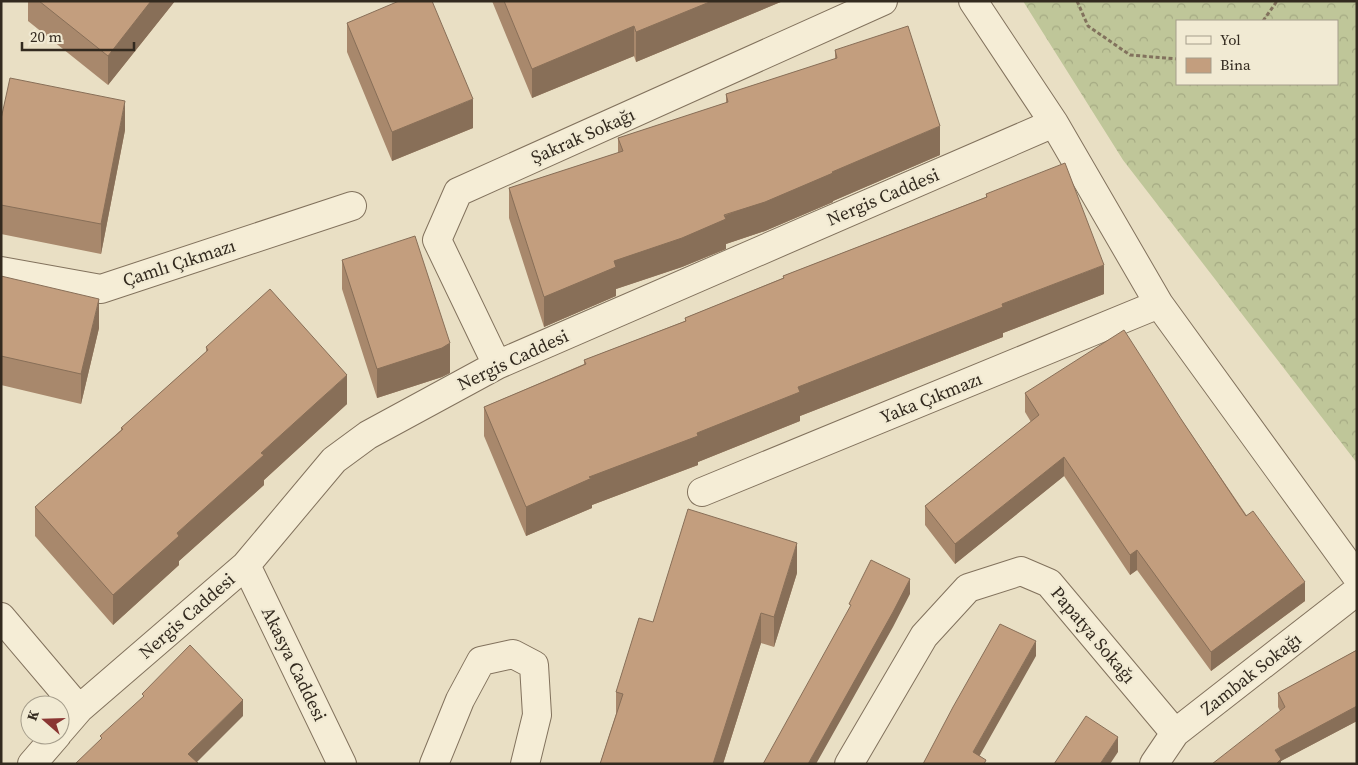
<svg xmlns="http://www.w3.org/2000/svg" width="1358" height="765" font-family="'Source Serif 4',serif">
  <defs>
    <pattern id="forest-crowns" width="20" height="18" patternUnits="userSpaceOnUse" patternTransform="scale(1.25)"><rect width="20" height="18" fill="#bfc699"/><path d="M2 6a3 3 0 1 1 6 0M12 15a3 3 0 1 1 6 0" fill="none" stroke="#a5aa83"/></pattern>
  </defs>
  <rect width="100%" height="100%" fill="#e9dfc4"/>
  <!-- forest -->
  <path fill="url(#forest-crowns)" fill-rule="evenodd" d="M 1023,1 L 1357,1 L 1357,463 L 1123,160 ZM 1177,21 L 1337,21 L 1337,84 L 1177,84 Z"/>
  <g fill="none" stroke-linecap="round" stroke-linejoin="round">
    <!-- minor casing -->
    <g stroke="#82725d" stroke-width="30">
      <path id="minor" d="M 973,1 L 1054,123 L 1159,304 L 1357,577
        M 1,271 L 101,289 L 352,206
        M 497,365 L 437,240 L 458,192 L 883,1
        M 702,492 L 1159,304
        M 246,565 L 342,764
        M 1,617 L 79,709
        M 60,731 L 79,709 L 246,565 L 334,460 L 368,435 L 497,365 L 1054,123
        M 32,764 L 57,735
        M 434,764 L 460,700 L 481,661 L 513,654 L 534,665 L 537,715 L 525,764
        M 849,764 L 924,636 L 968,588 L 1021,571 L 1049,583 L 1175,733
        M 1154,764 L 1175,733 L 1357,591"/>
    </g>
    <!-- path -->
    <path stroke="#82725d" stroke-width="3" stroke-dasharray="4 2.5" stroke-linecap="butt" d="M 1077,1 L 1088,26 L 1130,55 L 1177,59
      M 1263,21 L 1277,1"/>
    <!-- minor -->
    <use href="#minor" stroke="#f5edd6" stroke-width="28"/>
  </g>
  <!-- wall -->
  <path fill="#a8886c" d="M 28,1 L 175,1 L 108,85 L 28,21 Z
    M 492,1 L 783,1 L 636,62 L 634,56 L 532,98 Z
    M 347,23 L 473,128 L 392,161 L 347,52 Z
    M 835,50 L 940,155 L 833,201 L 833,202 L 765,231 L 726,244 L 726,249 L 682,267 L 616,289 L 616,296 L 544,327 L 509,218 L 509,188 L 618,153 L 618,138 L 726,103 L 726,94 L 835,59 Z
    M 1,119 L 125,130 L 101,254 L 1,234 Z
    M 986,194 L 1104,294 L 1003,333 L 1003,337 L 800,416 L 800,421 L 698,462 L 698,465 L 592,505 L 592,508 L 526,536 L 484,436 L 484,407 L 584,364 L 584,360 L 685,321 L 685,318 L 783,278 L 783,276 L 986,197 Z
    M 342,260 L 450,373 L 442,377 L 377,398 L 342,289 Z
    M 1,276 L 99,328 L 81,404 L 1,385 Z
    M 206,347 L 347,404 L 264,480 L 264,485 L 179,561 L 179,565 L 113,625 L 35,536 L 35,507 L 121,430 L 121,428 L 206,352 Z
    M 1025,393 L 1181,419 L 1305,601 L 1211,671 L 1137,570 L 1130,575 L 1064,476 L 955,564 L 925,525 L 925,506 L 1031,422 L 1025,412 Z
    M 797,573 L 774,647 L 761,643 L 723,764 L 600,764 L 616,714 L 616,692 L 653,622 Z
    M 1357,650 L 1357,721 L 1281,761 L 1281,764 L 1280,711 L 1278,707 L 1278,693 Z"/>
  <!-- shaded-wall -->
  <path fill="#886f58" d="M 151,1 L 175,1 L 108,85 L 108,56 Z
    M 712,1 L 783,1 L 636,62 L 636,32 Z
    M 634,26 L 634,56 L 532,98 L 532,69 Z
    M 473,99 L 473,128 L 392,161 L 392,132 Z
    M 125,101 L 125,130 L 101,254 L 101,224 Z
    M 940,126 L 940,155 L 833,201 L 833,202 L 765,231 L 726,244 L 726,249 L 682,267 L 616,289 L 616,296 L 544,327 L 544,297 L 614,261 L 832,172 Z
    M 1104,265 L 1104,294 L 1003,333 L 1003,337 L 800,416 L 800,421 L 698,462 L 698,465 L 592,505 L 592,508 L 526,536 L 526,507 L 589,477 L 697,433 L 798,387 L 1002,304 Z
    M 99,299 L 99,328 L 81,404 L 81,374 Z
    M 450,343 L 450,373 L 442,377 L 377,398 L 377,369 Z
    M 347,375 L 347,404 L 264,480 L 264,485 L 179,561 L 179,565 L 113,625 L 113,595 L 261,453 Z
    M 1064,457 L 1064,476 L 955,564 L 955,544 Z
    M 797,543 L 797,573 L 774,647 L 774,617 Z
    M 1137,550 L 1137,570 L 1130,575 L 1130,555 Z
    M 910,579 L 910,594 L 893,627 L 816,764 L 808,764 Z
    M 1305,582 L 1305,601 L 1211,671 L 1211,652 Z
    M 761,613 L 761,643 L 723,764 L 713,764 Z
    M 1036,641 L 1036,656 L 975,764 L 973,752 Z
    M 243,700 L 243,716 L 195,764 L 188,754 Z
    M 1357,706 L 1357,721 L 1281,761 L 1281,764 L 1275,764 L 1275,750 Z
    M 1118,737 L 1118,752 L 1110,764 L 1100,764 Z"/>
  <!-- building -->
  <path fill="#c39e7e" stroke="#886f58" d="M 39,1 L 151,1 L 108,56 Z
    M 399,1 L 432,1 L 473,99 L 392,132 L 347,23 Z
    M 504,1 L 712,1 L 636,32 L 634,26 L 532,69 Z
    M 908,26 L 940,126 L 832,172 L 833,173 L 765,202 L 724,215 L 726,219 L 682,238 L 614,261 L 616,267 L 544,297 L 509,188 L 623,151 L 618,138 L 728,102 L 726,94 L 837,58 L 835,50 Z
    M 10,78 L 125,101 L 101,224 L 1,205 L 1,119 Z
    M 1065,163 L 1104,265 L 1002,304 L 1003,307 L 798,387 L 800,392 L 697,433 L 698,436 L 589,477 L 592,478 L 526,507 L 484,407 L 586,364 L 584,360 L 686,321 L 685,318 L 784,278 L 783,276 L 987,197 L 986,194 Z
    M 415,236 L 450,343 L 442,348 L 377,369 L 342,260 Z
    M 1,276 L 99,299 L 81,374 L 1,356 Z
    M 270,289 L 347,375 L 261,453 L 264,455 L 177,533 L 179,536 L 113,595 L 35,507 L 123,429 L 121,428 L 208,350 L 206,347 Z
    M 1124,330 L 1181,419 L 1246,516 L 1253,511 L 1305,582 L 1211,652 L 1137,550 L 1130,555 L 1064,457 L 955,544 L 925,506 L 1039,415 L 1025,393 Z
    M 688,509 L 797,543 L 774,617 L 761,613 L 713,764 L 600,764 L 623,694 L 616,692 L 639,618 L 653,622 Z
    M 871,560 L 910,579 L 893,612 L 808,764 L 763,764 L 851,605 L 849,604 Z
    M 1000,624 L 1036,641 L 973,752 L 986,760 L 984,764 L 923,764 L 953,707 Z
    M 190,645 L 243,700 L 188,754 L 199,764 L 75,764 L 102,738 L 100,736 L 144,696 L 142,694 Z
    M 1357,650 L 1357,706 L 1275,750 L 1281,759 L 1276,764 L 1212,764 L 1285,707 L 1278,693 Z
    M 1086,716 L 1118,737 L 1100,764 L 1054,764 Z"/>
  <g text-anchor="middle" stroke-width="4.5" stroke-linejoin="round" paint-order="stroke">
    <!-- street labels -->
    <g font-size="18" fill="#332a1f" stroke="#f1ead3">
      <text transform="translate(583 136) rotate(-24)" y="6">Şakrak Sokağı</text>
      <text transform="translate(883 197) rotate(-23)" y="6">Nergis Caddesi</text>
      <text transform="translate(179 263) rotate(-18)" y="6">Çamlı Çıkmazı</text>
      <text transform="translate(513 360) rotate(-25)" y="6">Nergis Caddesi</text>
      <text transform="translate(931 398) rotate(-22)" y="6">Yaka Çıkmazı</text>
      <text transform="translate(187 616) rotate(-41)" y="6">Nergis Caddesi</text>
      <text transform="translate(1093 635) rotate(50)" y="6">Papatya Sokağı</text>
      <text transform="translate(294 664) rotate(64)" y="6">Akasya Caddesi</text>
      <text transform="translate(1251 674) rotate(-38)" y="6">Zambak Sokağı</text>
    </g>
  </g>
  <!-- border -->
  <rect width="1358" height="765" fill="none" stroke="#332a1f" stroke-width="5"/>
  <!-- legend -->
  <rect x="1176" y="20" width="162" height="65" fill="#f1ead3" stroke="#a59d8b"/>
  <rect x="1186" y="36" width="25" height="8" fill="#f5edd6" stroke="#a59d8b"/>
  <text x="1220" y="45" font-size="15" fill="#332a1f">Yol</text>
  <rect x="1186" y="58" width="25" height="15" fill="#c39e7e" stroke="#a59d8b"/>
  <text x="1220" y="70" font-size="15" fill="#332a1f">Bina</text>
  <!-- north arrow -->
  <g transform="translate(45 720) rotate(290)"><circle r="24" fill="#f1ead3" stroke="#a59d8b"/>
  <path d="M0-4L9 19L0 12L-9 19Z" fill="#8a3633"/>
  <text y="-8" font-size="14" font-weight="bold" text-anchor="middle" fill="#332a1f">K</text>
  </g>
  <!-- scale -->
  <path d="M22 42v8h112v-8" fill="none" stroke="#332a1f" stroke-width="2.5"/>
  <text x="30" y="42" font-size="15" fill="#332a1f" stroke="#f1ead3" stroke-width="4" paint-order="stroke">20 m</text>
</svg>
